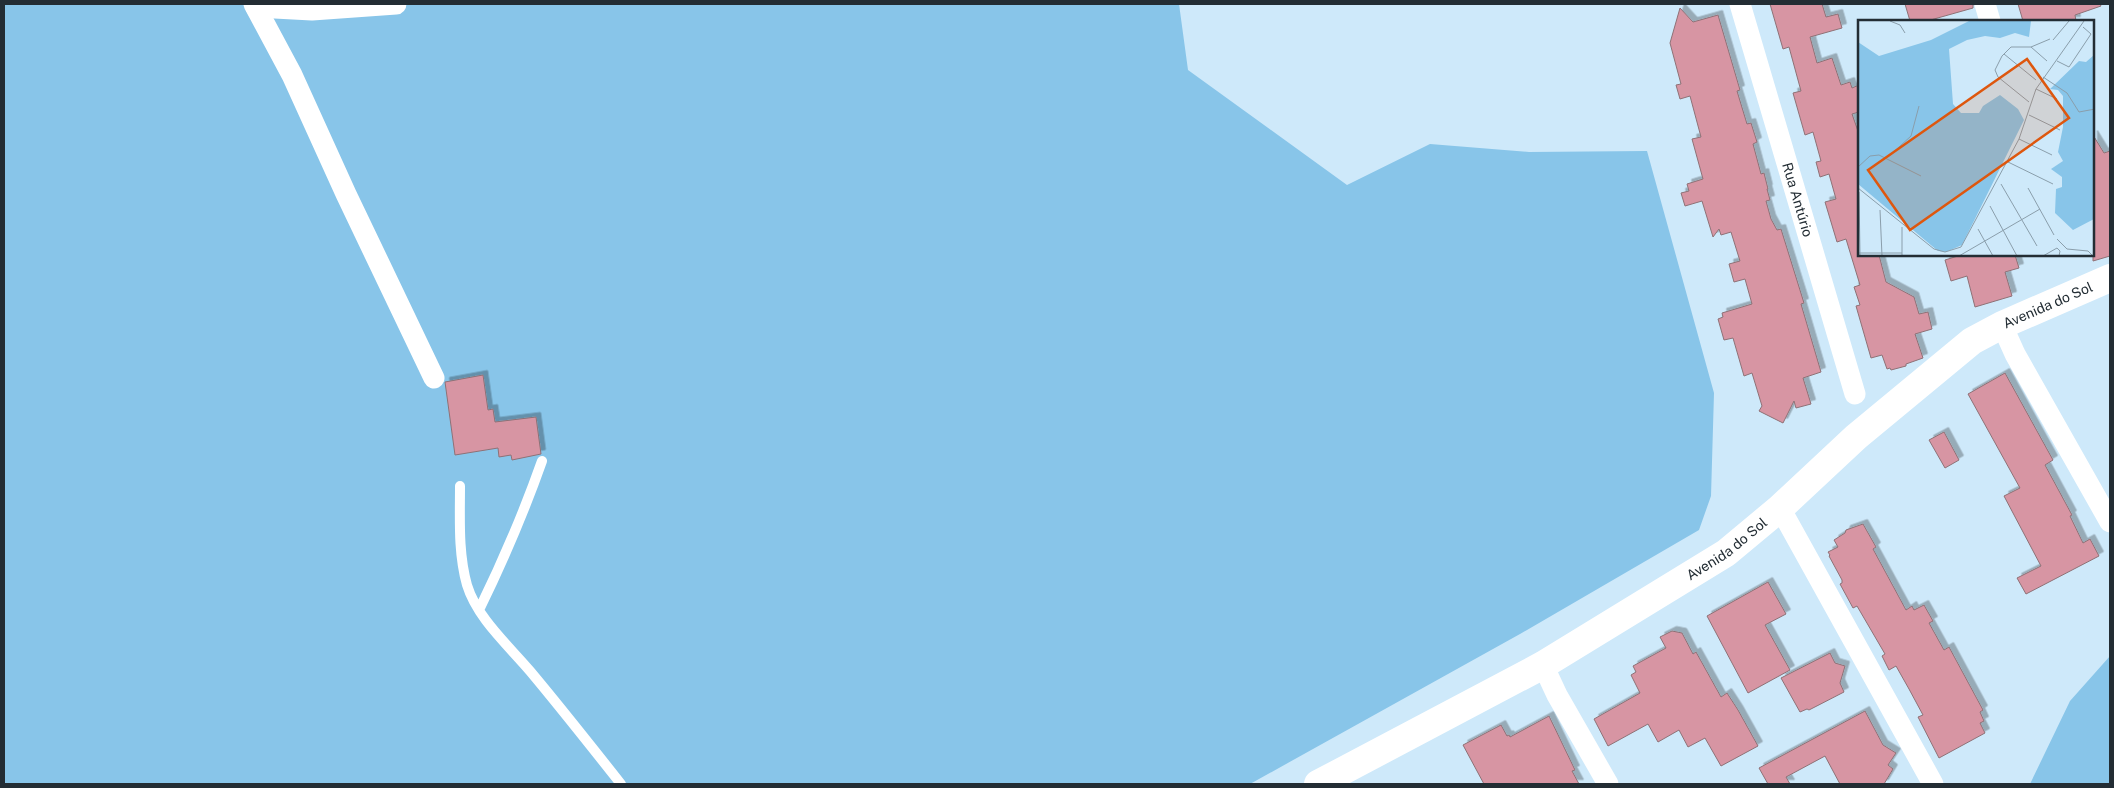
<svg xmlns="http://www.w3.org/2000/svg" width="2114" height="788" font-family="'Public Sans',sans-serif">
  <defs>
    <filter id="shadow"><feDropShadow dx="4.5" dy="-4.5" stdDeviation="0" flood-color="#0004"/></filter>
  </defs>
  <rect width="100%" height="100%" fill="#cee9fa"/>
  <!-- green -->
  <path fill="#88c5e9" d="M 4,4 L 1179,4 L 1188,70 L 1347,185 L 1430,144 L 1529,152 L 1647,151 L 1714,393 L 1711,496 L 1699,530 L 1520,634 L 1250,784 L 4,784 Z
    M 2110,656 L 2110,784 L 2030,784 L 2070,701 Z"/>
  <!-- building -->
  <path fill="#d795a3" stroke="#8e7176" filter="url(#shadow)" d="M 1770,4 L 1822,4 L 1826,17 L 1838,14 L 1842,28 L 1810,37 L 1817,63 L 1832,58 L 1841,85 L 1850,82 L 1852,88 L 1859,85 L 1859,112 L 1852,114 L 1859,134 L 1859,255 L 1879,255 L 1886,282 L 1914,297 L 1919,314 L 1928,312 L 1932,329 L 1915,334 L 1923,358 L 1906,364 L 1906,366 L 1891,370 L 1890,368 L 1887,369 L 1882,355 L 1871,358 L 1856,306 L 1860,305 L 1854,287 L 1860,285 L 1846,239 L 1837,242 L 1825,202 L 1836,199 L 1829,174 L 1820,177 L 1816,162 L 1821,161 L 1813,132 L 1805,135 L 1793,93 L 1801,91 L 1789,47 L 1783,49 Z
    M 1905,4 L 1973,4 L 1973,8 L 1927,21 L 1910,21 Z
    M 2018,4 L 2100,4 L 2101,6 L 2075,15 L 2076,21 L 2023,21 Z
    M 1680,8 L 1693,22 L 1718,15 L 1740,90 L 1737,91 L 1747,124 L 1751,123 L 1757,142 L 1753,144 L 1761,174 L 1764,173 L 1768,189 L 1767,189 L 1770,200 L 1766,201 L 1771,219 L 1777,230 L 1781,229 L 1804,303 L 1801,304 L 1821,372 L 1803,378 L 1811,404 L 1796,408 L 1794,401 L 1783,423 L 1759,411 L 1762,406 L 1752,373 L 1744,376 L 1733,338 L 1724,340 L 1718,319 L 1723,317 L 1722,313 L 1752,304 L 1745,279 L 1734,282 L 1729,264 L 1740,261 L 1731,232 L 1721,235 L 1719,229 L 1713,237 L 1702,201 L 1685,206 L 1681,193 L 1689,191 L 1687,184 L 1703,179 L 1692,139 L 1701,137 L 1690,96 L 1680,99 L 1676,85 L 1681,84 L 1670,43 Z
    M 2093,135 L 2104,153 L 2110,151 L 2110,256 L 2093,261 Z
    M 1961,255 L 2015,255 L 2019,268 L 2005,272 L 2012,296 L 1975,307 L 1967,276 L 1951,281 L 1945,260 Z
    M 2005,373 L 2053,460 L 2045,465 L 2072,515 L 2070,516 L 2083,543 L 2090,539 L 2099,556 L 2026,594 L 2017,578 L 2041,566 L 2004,496 L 2020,488 L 1968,394 Z
    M 483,375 L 488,410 L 493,409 L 495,422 L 536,417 L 541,454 L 512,460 L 511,455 L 499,457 L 498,448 L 455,455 L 445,382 Z
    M 1944,432 L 1959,460 L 1945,468 L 1929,440 Z
    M 1863,524 L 1876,547 L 1873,549 L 1906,610 L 1912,606 L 1914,610 L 1924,605 L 1933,621 L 1929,623 L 1944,650 L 1949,647 L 1983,710 L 1980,712 L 1984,721 L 1980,723 L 1985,733 L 1939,758 L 1918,717 L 1923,715 L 1909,689 L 1896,666 L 1889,670 L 1882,656 L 1885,654 L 1857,606 L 1853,608 L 1840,584 L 1842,583 L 1842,580 L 1829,556 L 1830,555 L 1828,552 L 1838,547 L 1834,540 L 1845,533 L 1846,530 Z
    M 1768,582 L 1786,614 L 1765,625 L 1790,670 L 1748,693 L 1707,616 Z
    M 1672,631 L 1682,633 L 1693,654 L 1696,652 L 1721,697 L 1727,693 L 1738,710 L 1758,746 L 1721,766 L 1705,738 L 1688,747 L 1679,730 L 1658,742 L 1648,724 L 1608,746 L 1594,719 L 1640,693 L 1631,675 L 1636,672 L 1633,666 L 1666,648 L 1660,637 Z
    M 1830,653 L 1835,663 L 1845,666 L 1840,683 L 1844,692 L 1809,710 L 1807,709 L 1800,712 L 1781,678 Z
    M 1865,711 L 1883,745 L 1896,753 L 1888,765 L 1893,769 L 1884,784 L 1840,784 L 1825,756 L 1786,777 L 1790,784 L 1768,784 L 1759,768 Z
    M 1549,716 L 1575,770 L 1572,771 L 1579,784 L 1484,784 L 1463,745 L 1501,725 L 1507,736 L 1509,735 L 1510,737 Z"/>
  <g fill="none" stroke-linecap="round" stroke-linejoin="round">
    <!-- lane -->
    <path stroke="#fff" stroke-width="10" d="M 460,486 C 460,519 458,553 467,585 C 477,618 508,645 530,671 C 561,708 591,746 621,784
      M 479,610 C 503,561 524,512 542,461"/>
    <!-- street -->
    <g stroke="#fff" stroke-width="21">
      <path d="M 254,4 L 292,75 L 346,194 L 434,378"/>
      <path id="s1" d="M 1740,4 L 1855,394"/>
      <path d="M 1985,4 L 1990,21"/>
      <path d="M 256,7 L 312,10 L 396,4"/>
      <path d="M 2002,325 L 2015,354 L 2110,522"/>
      <path d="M 1780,508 L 1933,784"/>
      <path d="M 1543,665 L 1557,695 L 1608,784"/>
    </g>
    <!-- secondary -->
    <path stroke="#fff" stroke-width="28" id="s2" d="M 1318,784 L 1543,665 L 1726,553 L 1780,508 L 1856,437 L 1972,341 L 2002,325 L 2110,278"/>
  </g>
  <g text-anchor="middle" stroke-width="4" stroke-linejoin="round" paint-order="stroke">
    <!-- street labels -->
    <g font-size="14" fill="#232d34" stroke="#fff">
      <text dy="5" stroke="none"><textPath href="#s1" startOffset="204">Rua Antúrio</textPath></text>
      <text dy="5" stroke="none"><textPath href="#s2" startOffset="878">Avenida do Sol</textPath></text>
      <text dy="5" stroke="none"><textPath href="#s2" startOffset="472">Avenida do Sol</textPath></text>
    </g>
  </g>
  <!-- overview -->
  <g transform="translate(1858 20)">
    <rect width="236" height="236" fill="#cee9fa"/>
    <path d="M 111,1 L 173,1 L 171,17 L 157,13 L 142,18 L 127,16 L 109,20 L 91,29 L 95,84 L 103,93 L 121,93 L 125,86 L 142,75 L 160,89 L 166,100 L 104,225 L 88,232 L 80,231 L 0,164 L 0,22 L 21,36 L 73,20 ZM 236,35 L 236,199 L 215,210 L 197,193 L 198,169 L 204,167 L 204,157 L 193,149 L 205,141 L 200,132 L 205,107 L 205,76 L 200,70 L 192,69 L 221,41 L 228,42 Z" fill="#88c5e9"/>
    <path fill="none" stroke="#8a9eab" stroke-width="1" d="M 32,1 L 42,5 L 47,13M 195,20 L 211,1M 173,27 L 189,41M 146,34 L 178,60M 199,41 L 211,47 L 233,14 L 225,7M 185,57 L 209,73 L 221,92 L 237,89M 178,69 L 199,79M 171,82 L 140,57 L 137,50 L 144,36 L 153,27 L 173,27 L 192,19M 171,95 L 202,110M 161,119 L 194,135M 30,137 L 53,116 L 61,86M 150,142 L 195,164M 0,147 L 12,136 L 21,135 L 63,156M 143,164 L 179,226M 0,168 L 76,229 L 87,232 L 103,227 L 161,119 L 178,69 L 226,1M 170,168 L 196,215M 1,172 L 2,236M 132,186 L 159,236M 22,190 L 24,236M 44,207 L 44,236M 120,209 L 135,236M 199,219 L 209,229 L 230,231 L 235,236M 0,233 L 44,233M 101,236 L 182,189M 185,236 L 199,228 L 202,231 L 201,236"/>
    <path fill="#de570e" fill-opacity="0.15" stroke="#de570e" stroke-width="2.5" d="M 169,39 L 211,98 L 52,210 L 10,150 Z"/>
    <rect width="236" height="236" fill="none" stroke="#232d34" stroke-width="2.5"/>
  </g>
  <!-- border -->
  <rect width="2114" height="788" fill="none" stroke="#232d34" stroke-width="10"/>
</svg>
